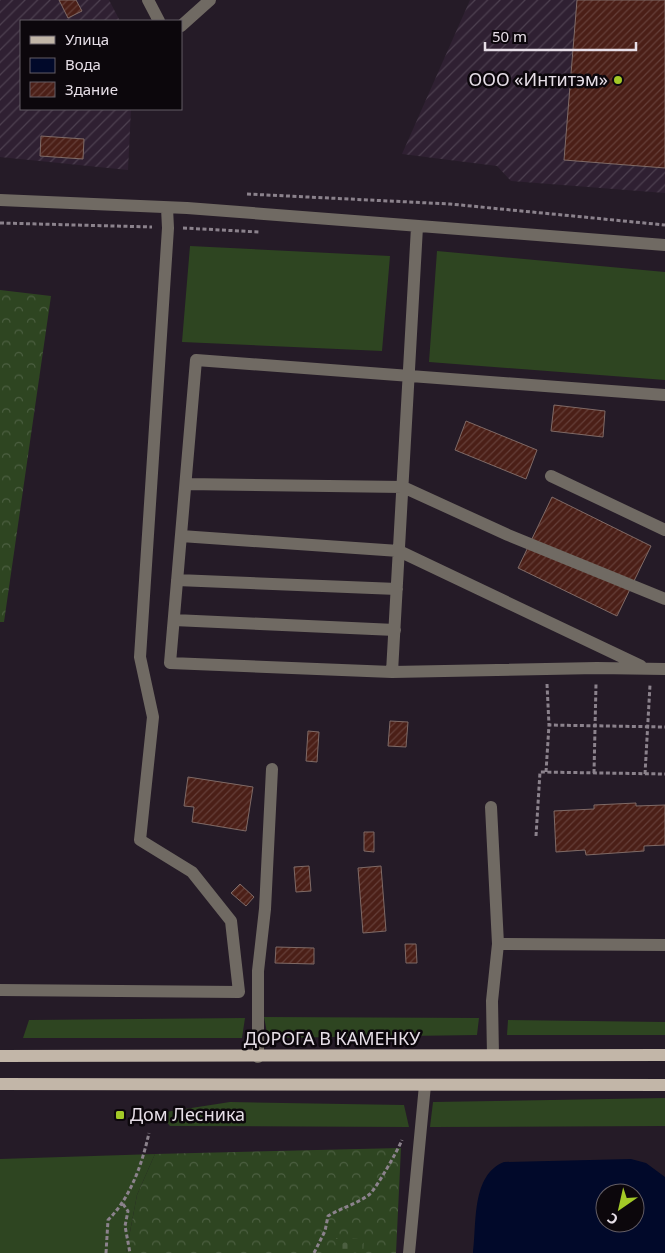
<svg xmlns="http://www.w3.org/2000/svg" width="665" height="1253" font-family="'Noto Sans',sans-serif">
  <defs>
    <pattern id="industrial-furrows" width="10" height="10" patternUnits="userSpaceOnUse" patternTransform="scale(1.25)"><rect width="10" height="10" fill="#2f2032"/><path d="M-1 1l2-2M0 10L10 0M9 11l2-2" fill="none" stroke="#4d4050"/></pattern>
    <pattern id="forest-crowns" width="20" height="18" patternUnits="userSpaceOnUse" patternTransform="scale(1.25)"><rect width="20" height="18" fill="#2e4521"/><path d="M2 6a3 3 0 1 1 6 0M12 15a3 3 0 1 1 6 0" fill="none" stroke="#4c5f41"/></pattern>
    <pattern id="cemetery-stones" width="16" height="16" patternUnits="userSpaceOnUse" patternTransform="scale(1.25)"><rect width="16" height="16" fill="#2e4521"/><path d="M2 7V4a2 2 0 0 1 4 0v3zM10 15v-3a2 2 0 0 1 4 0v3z" fill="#4c5f41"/></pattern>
    <pattern id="building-hatch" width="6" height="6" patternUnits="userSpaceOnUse" patternTransform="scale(1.25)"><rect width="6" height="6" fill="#4b1f17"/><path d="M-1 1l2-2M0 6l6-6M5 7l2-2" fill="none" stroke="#653f39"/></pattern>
  </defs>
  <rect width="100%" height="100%" fill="#251b27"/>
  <!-- industrial -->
  <path fill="url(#industrial-furrows)" d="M 0,0 L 109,0 L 120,21 L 21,21 L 21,109 L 131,109 L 128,170 L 0,157 Z
    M 470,0 L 665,0 L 665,193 L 511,181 L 497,166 L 402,154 Z"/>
  <!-- grass -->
  <path fill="#2e4521" d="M 190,246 L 390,256 L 382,351 L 182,342 Z
    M 437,251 L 665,272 L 665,380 L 429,362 Z
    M 264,1017 L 479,1018 L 477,1035 L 268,1038 Z
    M 245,1018 L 242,1038 L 23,1038 L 29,1020 Z
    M 508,1020 L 665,1022 L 665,1035 L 507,1035 Z
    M 665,1098 L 665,1126 L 430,1127 L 433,1102 Z
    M 230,1102 L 404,1105 L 409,1127 L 170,1126 L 159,1113 Z
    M 155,1154 L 137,1195 L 126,1253 L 0,1253 L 0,1159 Z"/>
  <!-- forest -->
  <path fill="url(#forest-crowns)" d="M 0,290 L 51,296 L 4,622 L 0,622 Z
    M 401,1148 L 396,1253 L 126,1253 L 137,1195 L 155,1154 Z"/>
  <!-- cemetery -->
  <path fill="url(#cemetery-stones)" d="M 336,1238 L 364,1239 L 363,1253 L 336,1253 Z"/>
  <!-- water -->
  <path fill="#01092a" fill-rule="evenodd" d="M 631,1159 L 646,1163 L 665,1177 L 665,1253 L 473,1253 C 477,1224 471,1175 504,1162 ZM 605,1193 L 635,1193 L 635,1223 L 605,1223 Z"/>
  <!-- building -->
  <path fill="url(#building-hatch)" stroke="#7f6a66" d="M 59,0 L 76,0 L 82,11 L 68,18 Z
    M 577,0 L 665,0 L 665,168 L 564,160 Z
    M 41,136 L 84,139 L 83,159 L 40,156 Z
    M 554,405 L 605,411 L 603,437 L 551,431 Z
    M 466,421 L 537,450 L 526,479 L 455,450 Z
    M 552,497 L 651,546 L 617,616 L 518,568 Z
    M 390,721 L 408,722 L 406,747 L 388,746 Z
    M 308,731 L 319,732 L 317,762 L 306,761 Z
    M 188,777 L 253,787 L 246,831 L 192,822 L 194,807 L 184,806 Z
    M 636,803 L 636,806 L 665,805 L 665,845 L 644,846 L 644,851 L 586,855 L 585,850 L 556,852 L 554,811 L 594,809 L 594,805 Z
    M 364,832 L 374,832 L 374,852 L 364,851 Z
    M 309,866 L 311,891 L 296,892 L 294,867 Z
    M 381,866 L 386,931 L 363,933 L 358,868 Z
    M 240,884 L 254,897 L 246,906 L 231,893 Z
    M 405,944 L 416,944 L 417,963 L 406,963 Z
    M 276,947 L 314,948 L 314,964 L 275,963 Z"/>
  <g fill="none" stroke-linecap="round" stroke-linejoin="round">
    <!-- path -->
    <path stroke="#8b828c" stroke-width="3" stroke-dasharray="4 2.5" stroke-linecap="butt" d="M 247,194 L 450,204 L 665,225
      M 0,223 L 152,227
      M 183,228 L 259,232
      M 547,684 L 549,725
      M 546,772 L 549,725 L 665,727
      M 594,773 L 596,684
      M 645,774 L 650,685
      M 536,836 L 540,772 L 665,774
      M 123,1204 L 128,1211 L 125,1226 L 130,1253
      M 106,1253 L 108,1220 C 131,1197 142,1164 149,1133
      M 314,1253 L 325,1231 L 328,1216 C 341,1208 357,1204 370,1194 C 377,1187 398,1150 402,1140"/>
    <!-- minor -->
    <path stroke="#706a63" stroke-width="12" d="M 148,0 L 159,21
      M 181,26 L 210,0
      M 0,200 L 187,208 L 665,245
      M 665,395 L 196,360 L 170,663 L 392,672 L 597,668 L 665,669
      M 551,476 L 665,530
      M 186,484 L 403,487 L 508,535 L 665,599
      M 181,536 L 399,551 L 641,666
      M 177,580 L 397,589
      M 174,620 L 395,630
      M 392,672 L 417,227
      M 491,807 L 498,944 L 492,1001 L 493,1055
      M 498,944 L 665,945
      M 0,990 L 239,992 L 231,921 L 192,872 L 140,840 L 153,717 L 140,657 L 168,228 L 167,208
      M 258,1057 L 258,971 L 265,909 L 272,769
      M 409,1253 L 425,1085"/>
    <!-- major -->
    <path stroke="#c2b6a8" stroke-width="12" d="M 0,1056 L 665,1055
      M 0,1084 L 665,1085"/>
  </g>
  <!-- markers -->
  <g fill="#a3c927" stroke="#0c070c" stroke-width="2">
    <circle cx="618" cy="80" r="5"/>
    <rect x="115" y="1110" width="10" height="10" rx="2.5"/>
  </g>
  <g text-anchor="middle" stroke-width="5" stroke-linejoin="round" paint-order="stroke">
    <!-- poi labels -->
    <g font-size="18" fill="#e6dee7" stroke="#0c070c" text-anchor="end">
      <text x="608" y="86">ООО «Интитэм»</text>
      <text x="130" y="1121" text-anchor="start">Дом Лесника</text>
    </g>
    <!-- street labels -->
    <g font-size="18" fill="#e6dee7" stroke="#0c070c">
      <text x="332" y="1045">ДОРОГА В КАМЕНКУ</text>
    </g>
  </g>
  <!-- legend -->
  <rect x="20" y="20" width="162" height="90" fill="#0c070c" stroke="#635d64"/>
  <rect x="30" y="36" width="25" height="8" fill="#c2b6a8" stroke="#635d64"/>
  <text x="65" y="45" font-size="15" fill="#e6dee7">Улица</text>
  <rect x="30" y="58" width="25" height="15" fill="#01092a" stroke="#635d64"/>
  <text x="65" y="70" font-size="15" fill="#e6dee7">Вода</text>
  <rect x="30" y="82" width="25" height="15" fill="url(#building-hatch)" stroke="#635d64"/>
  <text x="65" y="95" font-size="15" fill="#e6dee7">Здание</text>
  <!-- north arrow -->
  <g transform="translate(620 1208) rotate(214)"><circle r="24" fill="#0c070c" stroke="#635d64"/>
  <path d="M0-4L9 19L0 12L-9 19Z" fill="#a3c927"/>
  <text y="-8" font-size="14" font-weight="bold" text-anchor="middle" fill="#e6dee7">С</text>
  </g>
  <!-- scale -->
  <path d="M485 42v8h151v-8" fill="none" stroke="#e6dee7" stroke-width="2.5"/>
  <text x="492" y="42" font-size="15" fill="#e6dee7" stroke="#0c070c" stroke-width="4" paint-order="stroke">50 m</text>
</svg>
